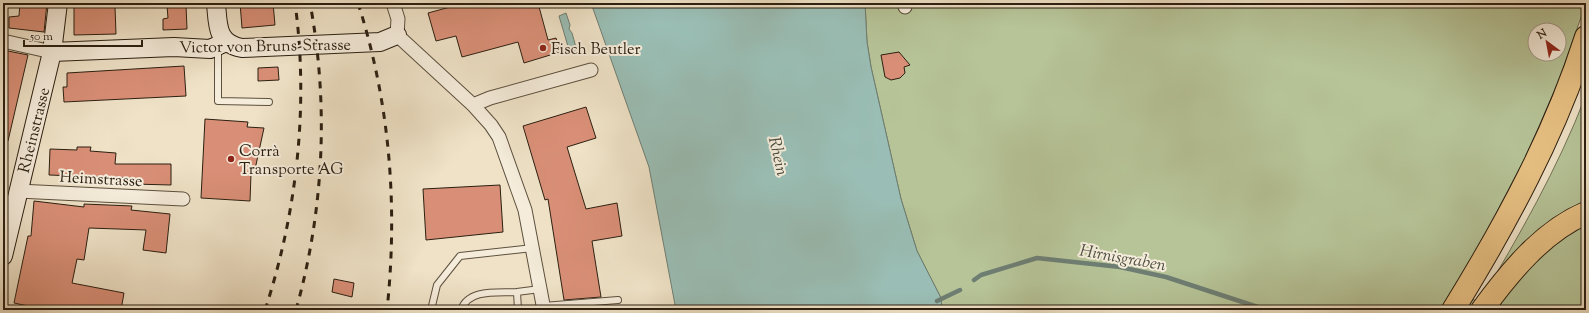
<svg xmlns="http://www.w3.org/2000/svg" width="1589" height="313" font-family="'Sorts Mill Goudy',serif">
  <rect width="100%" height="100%" fill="#efe2c7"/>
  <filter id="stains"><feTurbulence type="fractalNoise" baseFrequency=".005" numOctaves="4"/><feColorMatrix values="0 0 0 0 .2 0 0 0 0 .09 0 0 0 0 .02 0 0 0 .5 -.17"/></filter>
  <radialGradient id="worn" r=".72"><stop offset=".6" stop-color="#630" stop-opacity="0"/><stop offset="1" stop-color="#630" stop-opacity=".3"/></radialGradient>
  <!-- green -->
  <path fill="#b6c498" stroke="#707254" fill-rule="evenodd" d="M 865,3 L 1586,3 L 1559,80 L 1527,154 L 1468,267 L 1454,287 L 1479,303 C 1519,236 1558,168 1586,95 L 1586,310 L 942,310 L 941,298 L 917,251 L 901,199 L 871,67 L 867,42 ZM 1535,30 L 1559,30 L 1559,54 L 1535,54 Z"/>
  <!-- water -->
  <path fill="#9abeb5" stroke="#6e7e73" d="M 591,3 L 865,3 L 867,42 L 871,67 L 901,199 L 917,251 L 941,298 L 942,310 L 676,310 L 649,167 Z
    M 566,13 L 570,25 L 569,29 L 572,33 L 577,51 L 570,53 L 559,16 Z"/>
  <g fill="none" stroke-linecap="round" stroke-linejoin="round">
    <!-- stream -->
    <path stroke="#6e7e73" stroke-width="4.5" d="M 974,280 L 981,275 L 1037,258 L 1120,267 L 1166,277 L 1267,310
      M 937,301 L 960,290"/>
  </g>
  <!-- building -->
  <path fill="#d98f77" stroke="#2b1f11" d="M 20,3 L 47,3 L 44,32 L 9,28 L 9,17 L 19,16 Z
    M 240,3 L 273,3 L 275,25 L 242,28 Z
    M 465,3 L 538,3 L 548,40 L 556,38 L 560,52 L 524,63 L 518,42 L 462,57 L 456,36 L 436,41 L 428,13 Z
    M 186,5 L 187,29 L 163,30 L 163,19 L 168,18 L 167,6 Z
    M 74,7 L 115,7 L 116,34 L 74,35 Z
    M 3,50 L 28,55 L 8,141 L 3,140 Z
    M 899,52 L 910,65 L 904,67 L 905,73 L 900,78 L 891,80 L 885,77 L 881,55 Z
    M 184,66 L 186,96 L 64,102 L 63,87 L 67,87 L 67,73 Z
    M 278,67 L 279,80 L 258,81 L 258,68 Z
    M 586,107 L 596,138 L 567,147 L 586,209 L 617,203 L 622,236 L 592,241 L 601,297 L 564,300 L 548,199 L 545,200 L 523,126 Z
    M 205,119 L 248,122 L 247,127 L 264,128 L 254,174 L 251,174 L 250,201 L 201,198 Z
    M 77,147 L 91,147 L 90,151 L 116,153 L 115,164 L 171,164 L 171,185 L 133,184 L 134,178 L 49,175 L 50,149 L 77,150 Z
    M 500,185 L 503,232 L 426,240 L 423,189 Z
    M 34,201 L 84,207 L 84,204 L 132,206 L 131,210 L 170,214 L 166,253 L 143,250 L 146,230 L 89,228 L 84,260 L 77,259 L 72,283 L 124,293 L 121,310 L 65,310 L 47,307 L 47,310 L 14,303 L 28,236 L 31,236 Z
    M 334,279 L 354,283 L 352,297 L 332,292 Z
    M 603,306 L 603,310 L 566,309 Z"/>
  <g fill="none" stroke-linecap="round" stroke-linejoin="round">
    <!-- lane casing -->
    <g stroke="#5c503e" stroke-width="8">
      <path id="lane" d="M 218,48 L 218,101 L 269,102
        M 543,306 L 618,300
        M 431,310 L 437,285 L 460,256 L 533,248
        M 461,310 C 468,288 499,293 517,292
        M 518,310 L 517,292 L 540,289"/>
    </g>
    <!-- street casing -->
    <g stroke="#5c503e" stroke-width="15">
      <path id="street" d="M 393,3 L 398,19 L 397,35 L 473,105 L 491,125 L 499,137 L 525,210 L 544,310
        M 905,3 L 905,7
        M 3,41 L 52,52
        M 473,105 L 490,98 L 591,70
        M 18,191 L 183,199"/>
    </g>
    <!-- secondary casing -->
    <g stroke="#2b1f11" stroke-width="20">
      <path id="secondary" d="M 216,3 C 218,25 216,43 242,48 L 380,42 L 397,35
        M 52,52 L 174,47 L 210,49 L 226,42
        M 3,256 L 52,52 L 58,3"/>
    </g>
    <!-- highway casing -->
    <g stroke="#2b1f11" stroke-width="24">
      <path id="highway" d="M 1453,310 C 1506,224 1555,134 1586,37
        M 1482,310 C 1509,273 1543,231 1586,213"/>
    </g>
    <!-- lane -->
    <use href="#lane" stroke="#f5ecdb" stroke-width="6"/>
    <!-- street -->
    <use href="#street" stroke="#f5ecdb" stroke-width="13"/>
    <!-- secondary -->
    <use href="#secondary" stroke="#f5ecdb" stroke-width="18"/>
    <!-- highway -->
    <use href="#highway" stroke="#e8c184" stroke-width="22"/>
    <!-- rail -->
    <path stroke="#2b1f11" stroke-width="3" stroke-dasharray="7 7" stroke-linecap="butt" d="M 358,3 C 390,103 398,206 387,310
      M 265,310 C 297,213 309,105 295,3
      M 296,310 C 324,210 329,105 310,3"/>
  </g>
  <!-- markers -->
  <g fill="#8f2418" stroke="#f5ecdb" stroke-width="1.5">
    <circle cx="543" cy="48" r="4"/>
    <circle cx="231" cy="159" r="4"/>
  </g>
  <g text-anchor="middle" stroke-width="4" stroke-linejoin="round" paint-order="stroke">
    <!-- street labels -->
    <g font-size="16" fill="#2b1f11" stroke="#f5ecdb">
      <text transform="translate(265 45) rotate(-1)" y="6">Victor von Bruns-Strasse</text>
      <text transform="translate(33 130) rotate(-76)" y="6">Rheinstrasse</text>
      <text transform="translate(101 178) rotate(3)" y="6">Heimstrasse</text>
    </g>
    <!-- poi labels -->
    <g font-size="16" fill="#2b1f11" stroke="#f5ecdb" text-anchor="start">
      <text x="551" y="54">Fisch Beutler</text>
      <text x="239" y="156">Corrà<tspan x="239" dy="18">Transporte AG</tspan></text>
    </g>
    <!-- water labels -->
    <g font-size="17" font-style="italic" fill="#4c4f42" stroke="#f5ecdb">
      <text transform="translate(779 156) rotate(77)" y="6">Rhein</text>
      <text transform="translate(1123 257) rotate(10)" y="6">Hirnisgraben</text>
    </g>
  </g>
  <!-- margin -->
  <rect width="1589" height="313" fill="none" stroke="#efe2c7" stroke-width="16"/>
  <rect x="4" y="4" width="1581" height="305" fill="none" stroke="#2b1f11" stroke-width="2"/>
  <rect x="8" y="8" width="1573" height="297" fill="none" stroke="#2b1f11"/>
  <!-- north arrow -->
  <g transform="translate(1547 42) rotate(328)"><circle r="19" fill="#f5ecdb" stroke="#a49a8a"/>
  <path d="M0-3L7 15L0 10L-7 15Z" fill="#8f2418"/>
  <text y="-6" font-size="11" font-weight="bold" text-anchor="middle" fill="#2b1f11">N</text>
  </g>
  <!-- scale -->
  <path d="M24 40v6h118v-6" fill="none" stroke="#2b1f11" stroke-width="2"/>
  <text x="30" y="40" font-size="12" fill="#2b1f11" stroke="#f5ecdb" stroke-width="3" paint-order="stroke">50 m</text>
  <rect width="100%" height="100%" filter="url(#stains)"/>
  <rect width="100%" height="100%" fill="url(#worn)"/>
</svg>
